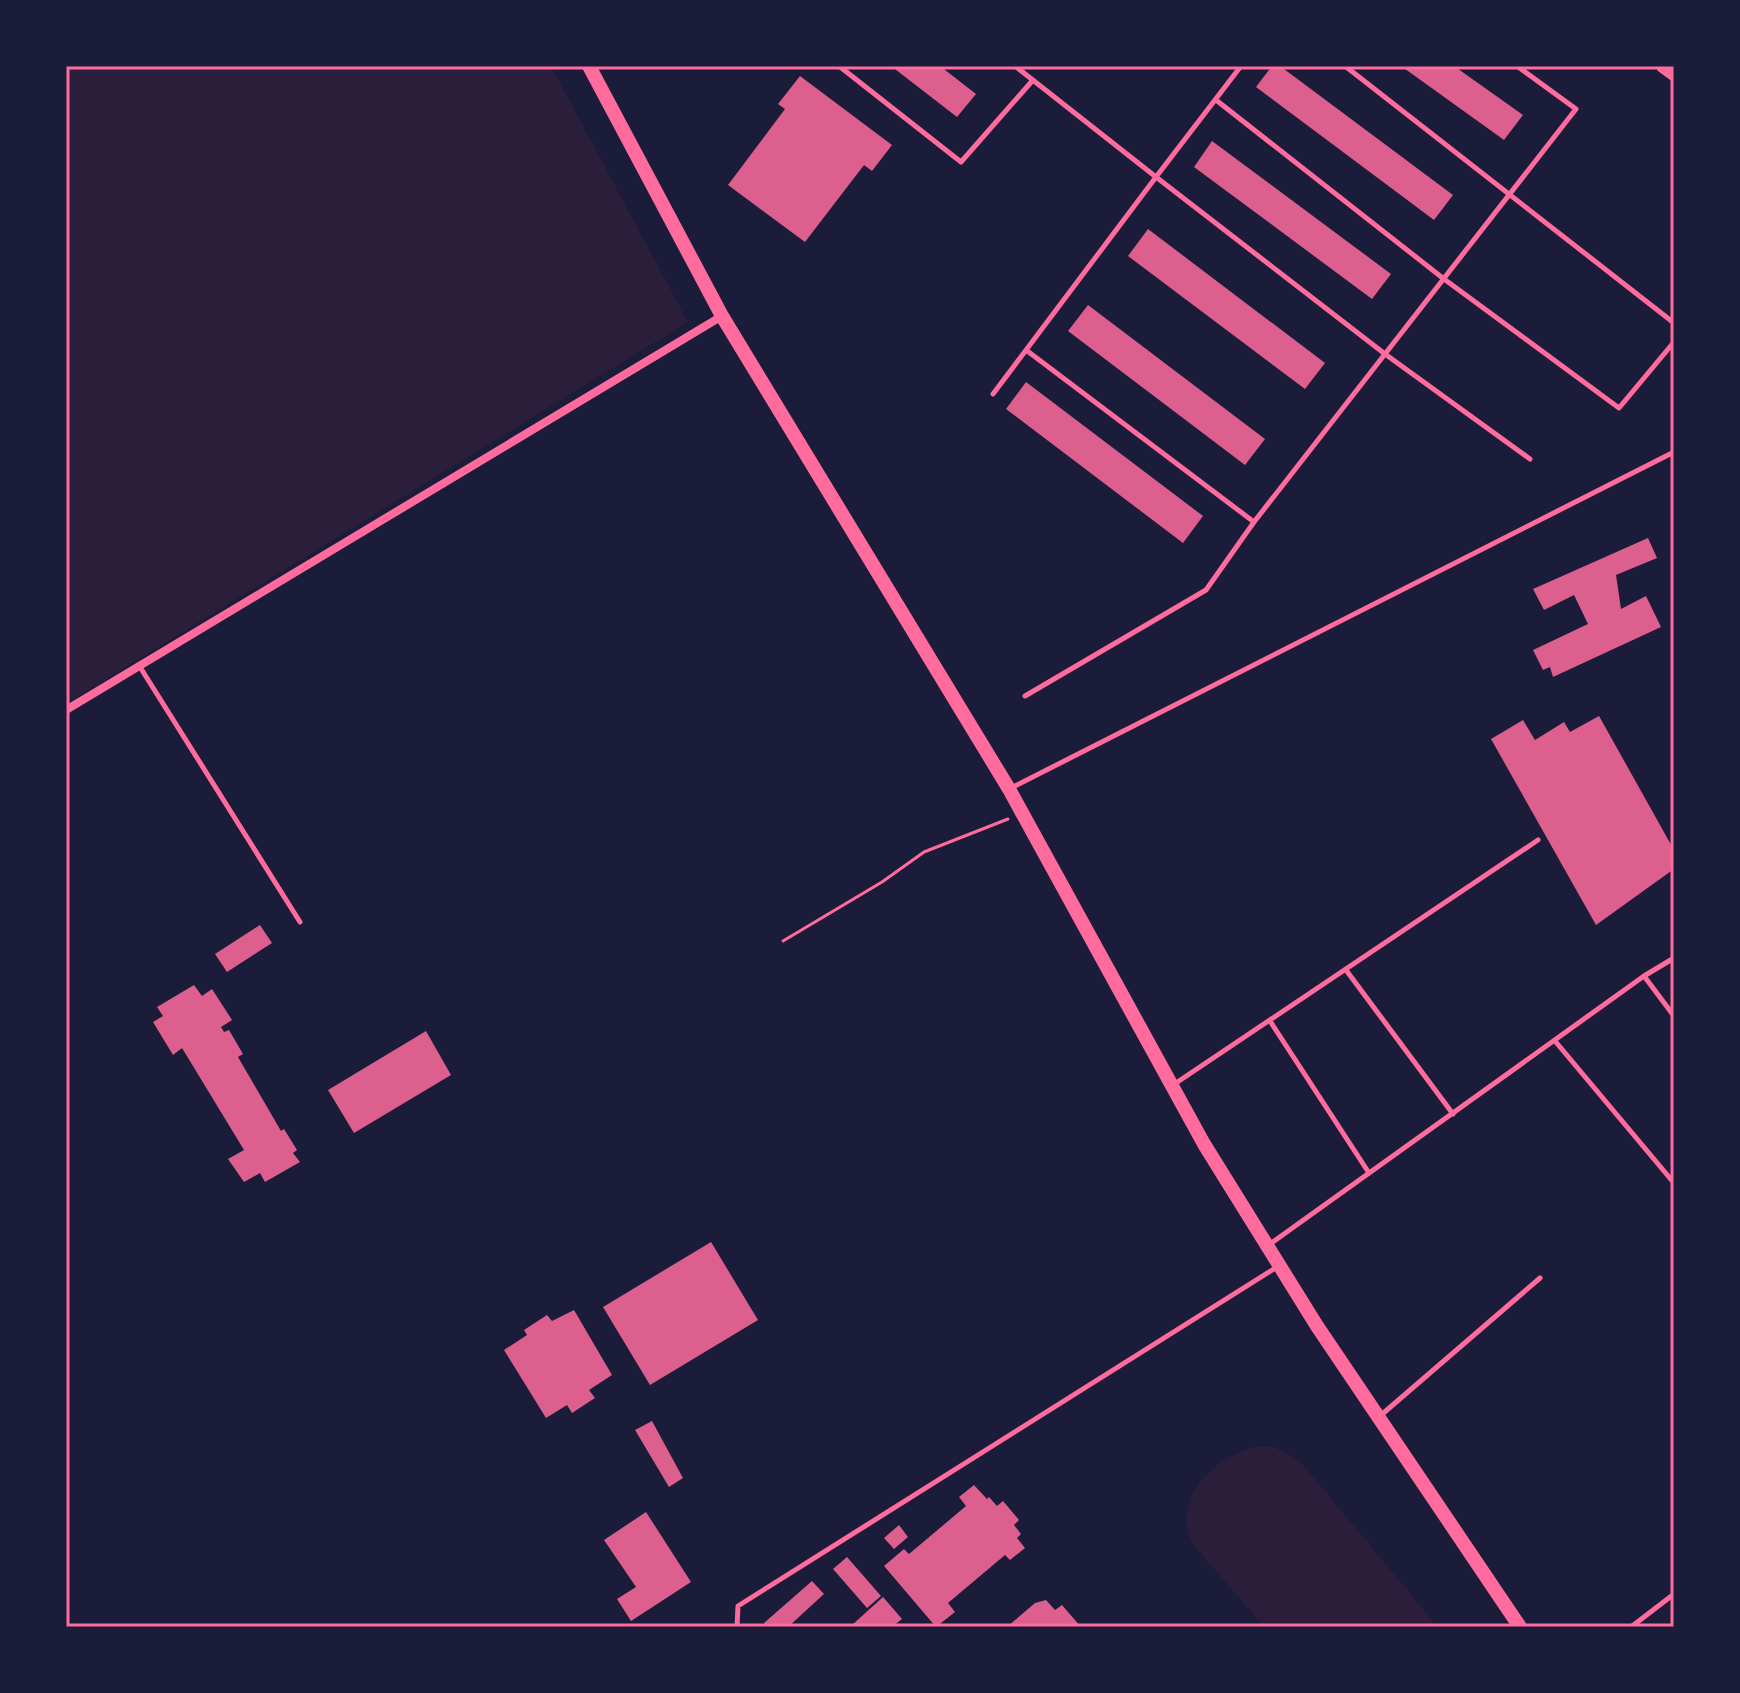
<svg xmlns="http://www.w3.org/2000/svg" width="1740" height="1693" font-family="'IBM Plex Serif',serif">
  <rect width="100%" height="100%" fill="#1b1b3a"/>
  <!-- green -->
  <path fill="#2a1e3b" d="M 66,66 L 551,66 L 688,322 L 66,704 Z
    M 1258,1446 L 1274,1447 L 1299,1460 L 1438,1627 L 1264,1627 L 1191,1542 C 1173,1494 1215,1457 1258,1446 Z"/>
  <!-- building -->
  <path fill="#dd5f8e" d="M 891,66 L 940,66 L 976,94 L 957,117 Z
    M 1272,66 L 1280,66 L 1453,195 L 1434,220 L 1256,87 Z
    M 1401,66 L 1454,66 L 1523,115 L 1504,140 Z
    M 800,76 L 892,145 L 872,171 L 864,165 L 805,242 L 728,185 L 785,109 L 778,104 Z
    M 1212,141 L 1391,274 L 1372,299 L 1194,167 Z
    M 1148,229 L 1325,363 L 1305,389 L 1128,256 Z
    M 1088,305 L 1265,439 L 1245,465 L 1068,331 Z
    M 1026,382 L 1203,516 L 1183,543 L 1006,409 Z
    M 1648,538 L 1657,558 L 1616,575 L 1621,609 L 1646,596 L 1661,627 L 1553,677 L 1550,667 L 1543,670 L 1533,650 L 1588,624 L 1574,595 L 1544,610 L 1533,589 Z
    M 1599,716 L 1674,850 L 1674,869 L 1596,925 L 1491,739 L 1523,720 L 1535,740 L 1564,722 L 1570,732 Z
    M 260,925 L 272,943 L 227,972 L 215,954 Z
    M 194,985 L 202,996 L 212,989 L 232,1020 L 221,1027 L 224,1032 L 229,1030 L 243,1054 L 238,1057 L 281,1131 L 284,1129 L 297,1150 L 293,1153 L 300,1162 L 265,1182 L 260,1173 L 244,1182 L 228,1159 L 244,1150 L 182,1048 L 173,1055 L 153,1022 L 163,1016 L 157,1007 Z
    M 426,1031 L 451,1075 L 354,1133 L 328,1090 Z
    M 711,1242 L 758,1320 L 650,1385 L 603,1307 Z
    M 574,1310 L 612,1375 L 589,1390 L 595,1398 L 572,1413 L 567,1405 L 546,1418 L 504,1350 L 527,1335 L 524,1330 L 547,1315 L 552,1321 Z
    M 652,1421 L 683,1478 L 669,1487 L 635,1430 Z
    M 974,1485 L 987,1499 L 989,1497 L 997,1506 L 1003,1501 L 1019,1520 L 1014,1525 L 1021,1534 L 1017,1538 L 1025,1548 L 1010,1560 L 1005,1555 L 948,1603 L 955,1612 L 936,1627 L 884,1566 L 904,1549 L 909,1554 L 966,1506 L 959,1497 Z
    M 646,1512 L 691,1582 L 631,1621 L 617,1599 L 636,1587 L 604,1540 Z
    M 899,1525 L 908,1537 L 894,1549 L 884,1538 Z
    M 847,1557 L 881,1596 L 867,1608 L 833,1569 Z
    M 812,1581 L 824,1594 L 788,1627 L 767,1627 L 764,1623 Z
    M 883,1597 L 902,1619 L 892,1627 L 854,1627 L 852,1625 Z
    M 1046,1600 L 1055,1610 L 1062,1605 L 1081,1627 L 1007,1627 L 1035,1603 Z"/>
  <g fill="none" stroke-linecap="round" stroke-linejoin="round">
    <!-- path -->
    <path stroke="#ff6b9d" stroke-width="3" d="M 783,941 L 882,882 L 924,852 L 1008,819"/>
    <!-- service -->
    <path stroke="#ff6b9d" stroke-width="5" d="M 839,66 L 961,162 L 1033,80
      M 1015,66 L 1156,177 L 1241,66
      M 1345,66 L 1674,323
      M 1216,100 L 1444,279 L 1619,408 L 1674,342
      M 1026,350 L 1254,522 L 1576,109 L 1517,66
      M 993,394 L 1156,177 L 1385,354 L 1530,459
      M 140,667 L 300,922
      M 1025,696 L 1206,590 L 1254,522
      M 1011,788 L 1674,452
      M 1346,970 L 1453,1114
      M 1644,976 L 1674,1016
      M 1270,1021 L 1369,1173
      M 1555,1041 L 1674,1183
      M 1173,1085 L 1538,840
      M 1270,1244 L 1644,976 L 1674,958
      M 1380,1416 L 1540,1278
      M 737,1627 L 738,1606 L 1277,1267
      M 1631,1627 L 1674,1594"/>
    <!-- minor -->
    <path stroke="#ff6b9d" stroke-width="8" d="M 66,710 L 722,316"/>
    <!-- secondary -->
    <path stroke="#ff6b9d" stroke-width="14" d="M 589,66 L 722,316 L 1009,789 L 1204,1144 L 1317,1326 L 1520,1627
      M 1663,66 L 1674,74"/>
  </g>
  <!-- border -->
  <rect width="1740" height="1693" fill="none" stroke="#1b1b3a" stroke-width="136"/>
  <rect x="68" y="68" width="1604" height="1557" fill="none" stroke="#ff6b9d" stroke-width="3"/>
</svg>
